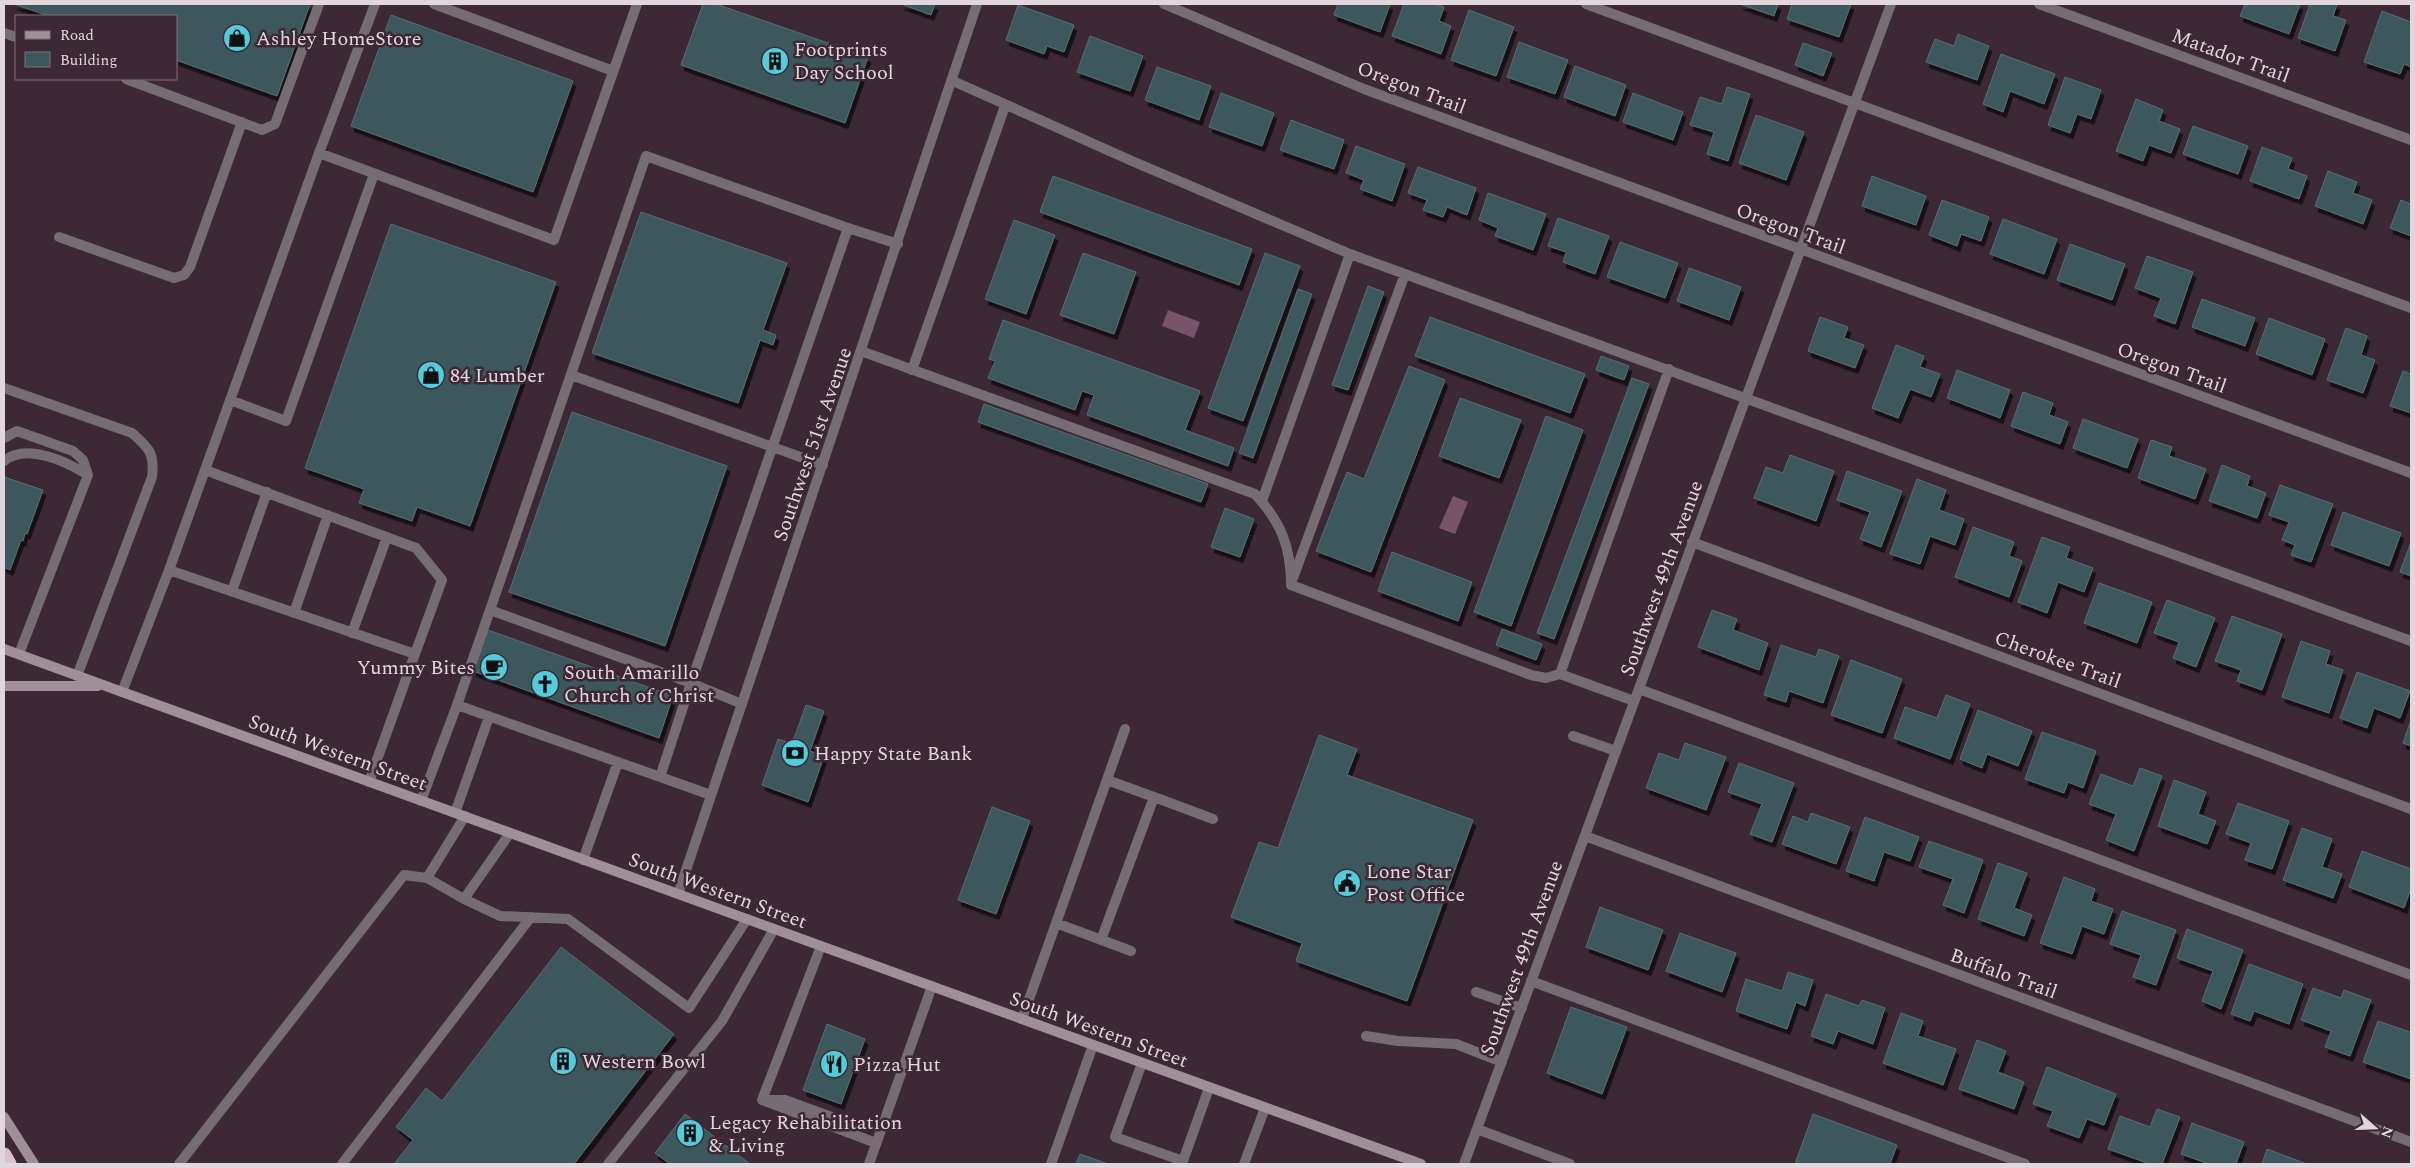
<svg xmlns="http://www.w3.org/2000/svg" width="2415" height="1168" font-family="Spectral,serif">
  <defs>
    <filter id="shadow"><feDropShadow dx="3" dy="5.5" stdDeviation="0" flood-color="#0009"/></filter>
  </defs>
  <rect width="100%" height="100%" fill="#3c2935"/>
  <!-- water -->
  <path fill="#78536a" d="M 1168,310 L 1200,322 L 1194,338 L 1162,326 Z
    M 1453,496 L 1468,502 L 1455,534 L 1439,528 Z"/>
  <!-- building -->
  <path fill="#3c585c" stroke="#536f73" filter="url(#shadow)" d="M 14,4 L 310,4 L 277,96 L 176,60 L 176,16 L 49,16 Z
    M 703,4 L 716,4 L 868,57 L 845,123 L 681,65 Z
    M 901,4 L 935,4 L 931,15 Z
    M 1338,4 L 1390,4 L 1380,32 L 1334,15 Z
    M 1404,4 L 1435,4 L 1444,7 L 1439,21 L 1451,26 L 1441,54 L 1392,36 Z
    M 1740,4 L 1778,4 L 1774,16 Z
    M 1792,4 L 1851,4 L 1839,37 L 1787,19 Z
    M 2245,4 L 2300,4 L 2289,34 L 2240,16 Z
    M 2310,4 L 2337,4 L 2333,16 L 2346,20 L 2335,51 L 2298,38 Z
    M 1018,5 L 1074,25 L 1064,52 L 1047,46 L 1044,54 L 1006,40 Z
    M 1469,10 L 1514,27 L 1496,76 L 1451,60 Z
    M 2382,11 L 2411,22 L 2411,67 L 2404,64 L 2400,74 L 2364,62 Z
    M 391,15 L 573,81 L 533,192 L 351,126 Z
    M 1958,34 L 1989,46 L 1977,80 L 1926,62 L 1935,39 L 1954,46 Z
    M 1090,36 L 1143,56 L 1130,91 L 1077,72 Z
    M 1519,42 L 1568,60 L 1555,94 L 1507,77 Z
    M 1803,43 L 1832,53 L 1823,76 L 1795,65 Z
    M 2001,54 L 2055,74 L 2044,104 L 2010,91 L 2003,112 L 1983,104 Z
    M 1575,66 L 1626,85 L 1615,116 L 1564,97 Z
    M 1157,67 L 1211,86 L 1199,120 L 1145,100 Z
    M 2065,77 L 2101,90 L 2091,119 L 2077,114 L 2070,133 L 2048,125 Z
    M 1727,87 L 1750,94 L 1728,161 L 1707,154 L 1714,132 L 1690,125 L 1700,97 L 1722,104 Z
    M 1221,93 L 1274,113 L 1262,146 L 1209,127 Z
    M 1633,93 L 1683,112 L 1673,140 L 1623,122 Z
    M 2136,99 L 2163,110 L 2159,121 L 2180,129 L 2171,153 L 2149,145 L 2143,161 L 2116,151 Z
    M 1756,115 L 1804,132 L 1786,180 L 1739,163 Z
    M 1291,120 L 1344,140 L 1334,169 L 1280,150 Z
    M 2193,126 L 2248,146 L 2238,174 L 2183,154 Z
    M 1356,146 L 1405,164 L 1392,201 L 1360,189 L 1364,180 L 1346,173 Z
    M 2262,147 L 2292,158 L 2288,169 L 2307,176 L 2299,199 L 2250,181 Z
    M 1418,167 L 1476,188 L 1467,215 L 1447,207 L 1443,217 L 1423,210 L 1427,200 L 1408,193 Z
    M 2328,171 L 2357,182 L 2353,193 L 2372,200 L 2363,224 L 2315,206 Z
    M 1053,176 L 1252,249 L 1239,285 L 1040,212 Z
    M 1872,176 L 1926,196 L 1916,225 L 1862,206 Z
    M 1488,193 L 1546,214 L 1533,250 L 1495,236 L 1498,228 L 1479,220 Z
    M 1942,200 L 1989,217 L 1981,241 L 1961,234 L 1957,246 L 1929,235 Z
    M 2401,200 L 2411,204 L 2411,236 L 2390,228 Z
    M 641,212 L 787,263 L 763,330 L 776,335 L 773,345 L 760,340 L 738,403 L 592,353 Z
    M 1558,218 L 1609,236 L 1595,274 L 1563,262 L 1566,252 L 1548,246 Z
    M 2003,219 L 2057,239 L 2044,274 L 1990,254 Z
    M 1014,220 L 1055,235 L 1026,314 L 985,299 Z
    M 391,224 L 556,282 L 470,526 L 417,507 L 412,521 L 359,503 L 364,489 L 305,468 Z
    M 1620,242 L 1678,263 L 1665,298 L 1607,277 Z
    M 2070,244 L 2125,264 L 2112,300 L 2057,280 Z
    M 1083,253 L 1136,272 L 1114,334 L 1060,315 Z
    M 1265,253 L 1300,266 L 1243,421 L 1208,408 Z
    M 2147,256 L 2193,272 L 2175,324 L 2154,316 L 2161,298 L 2135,288 Z
    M 1689,268 L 1741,287 L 1729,320 L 1677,301 Z
    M 1368,286 L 1384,292 L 1348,390 L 1332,385 Z
    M 1298,289 L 1312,294 L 1253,458 L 1239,453 Z
    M 2202,299 L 2255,318 L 2245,346 L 2192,327 Z
    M 1430,317 L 1585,374 L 1570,413 L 1415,356 Z
    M 1820,317 L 1848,327 L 1844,338 L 1864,345 L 1855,368 L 1808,351 Z
    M 2269,318 L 2325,339 L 2312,375 L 2256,354 Z
    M 1003,320 L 1200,391 L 1185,430 L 1234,448 L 1228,466 L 1087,415 L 1094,395 L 1082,391 L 1075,410 L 988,378 L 995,361 L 989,359 Z
    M 2346,328 L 2367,336 L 2361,355 L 2375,360 L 2363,393 L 2327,380 Z
    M 1896,345 L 1924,356 L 1920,367 L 1940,374 L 1931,397 L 1910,389 L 1898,418 L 1872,408 Z
    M 1601,356 L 1629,366 L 1624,380 L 1596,370 Z
    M 1409,366 L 1445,380 L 1371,572 L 1316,551 L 1347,472 L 1364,479 Z
    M 1957,370 L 2010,390 L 2000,418 L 1947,398 Z
    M 2403,371 L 2411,374 L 2411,413 L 2390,406 Z
    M 1632,378 L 1649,384 L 1554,639 L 1537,633 Z
    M 2023,392 L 2053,403 L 2049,415 L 2068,422 L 2060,444 L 2011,426 Z
    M 1460,398 L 1521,420 L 1499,478 L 1439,456 Z
    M 984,404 L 1208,484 L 1201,502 L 978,422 Z
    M 572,412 L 727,466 L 665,646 L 509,592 Z
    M 1546,416 L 1583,430 L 1511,626 L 1474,612 Z
    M 2083,419 L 2138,439 L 2127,468 L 2073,448 Z
    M 2151,440 L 2172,447 L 2169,456 L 2206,469 L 2195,499 L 2138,478 Z
    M 1790,455 L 1834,471 L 1816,521 L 1754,498 L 1766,467 L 1783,473 Z
    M 2222,465 L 2250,476 L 2247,486 L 2266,493 L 2257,518 L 2209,501 Z
    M 1847,471 L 1902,491 L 1881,547 L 1860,539 L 1870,512 L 1837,500 Z
    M 4,477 L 43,490 L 27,534 L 25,533 L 23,541 L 21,540 L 10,570 L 4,567 Z
    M 1917,479 L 1946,490 L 1939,510 L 1964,519 L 1955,545 L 1930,536 L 1920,564 L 1890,554 Z
    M 2280,485 L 2333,504 L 2311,562 L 2291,555 L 2295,545 L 2282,540 L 2289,522 L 2269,515 Z
    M 1225,508 L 1254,519 L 1240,557 L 1211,547 Z
    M 2343,512 L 2401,533 L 2389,566 L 2331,545 Z
    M 1973,527 L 2014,542 L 2009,556 L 2022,561 L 2009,597 L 1955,577 Z
    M 2042,537 L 2070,547 L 2066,558 L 2093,568 L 2084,592 L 2058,582 L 2047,613 L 2018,602 Z
    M 2411,542 L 2411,576 L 2400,572 Z
    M 1392,552 L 1472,582 L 1458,621 L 1378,591 Z
    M 2099,583 L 2152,602 L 2137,643 L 2084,623 Z
    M 2167,600 L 2215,618 L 2196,667 L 2173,658 L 2179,642 L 2154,633 Z
    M 1712,610 L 1737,619 L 1733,630 L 1768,643 L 1759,670 L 1698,647 Z
    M 2232,616 L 2282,634 L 2262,690 L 2237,681 L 2241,670 L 2215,661 Z
    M 1502,629 L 1542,644 L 1536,660 L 1496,645 Z
    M 488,630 L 673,696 L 659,738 L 473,671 Z
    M 2301,641 L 2330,651 L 2326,664 L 2343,670 L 2329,713 L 2282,697 Z
    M 1781,645 L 1816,657 L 1819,649 L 1839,656 L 1823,703 L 1789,691 L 1786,702 L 1764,695 Z
    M 1851,660 L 1902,679 L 1882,733 L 1831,715 Z
    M 2357,672 L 2410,691 L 2400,718 L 2374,708 L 2367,728 L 2340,718 Z
    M 1946,695 L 1970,704 L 1950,759 L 1894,738 L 1905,707 L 1937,718 Z
    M 806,705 L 824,711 L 810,751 L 824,756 L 808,802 L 762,785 L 778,739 L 792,744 Z
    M 1978,710 L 2032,731 L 2018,766 L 1987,754 L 1982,768 L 1960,759 Z
    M 2411,720 L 2411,746 L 2403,743 Z
    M 2042,732 L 2096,751 L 2083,788 L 2068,782 L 2064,793 L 2025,779 Z
    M 1319,735 L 1357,749 L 1347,775 L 1473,820 L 1407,1001 L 1296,961 L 1302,943 L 1231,917 L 1259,842 L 1278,848 Z
    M 1685,743 L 1726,757 L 1706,810 L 1646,788 L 1659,753 L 1679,760 Z
    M 1739,763 L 1794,783 L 1772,842 L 1750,834 L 1762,804 L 1728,792 Z
    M 2140,768 L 2162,776 L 2134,851 L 2106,840 L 2116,814 L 2089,804 L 2101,774 L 2133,786 Z
    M 2174,780 L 2206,792 L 2198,814 L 2216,821 L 2207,844 L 2158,826 Z
    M 2238,803 L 2289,821 L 2272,869 L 2245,860 L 2251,843 L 2226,834 Z
    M 992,807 L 1030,821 L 996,914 L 958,900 Z
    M 1811,813 L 1850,827 L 1836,864 L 1782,844 L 1793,816 L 1808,822 Z
    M 1865,817 L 1919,837 L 1910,861 L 1884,852 L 1874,881 L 1846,871 Z
    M 2302,828 L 2332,839 L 2322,867 L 2342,874 L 2333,898 L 2283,880 Z
    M 1929,841 L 1983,860 L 1964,913 L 1943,905 L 1953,879 L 1919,867 Z
    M 2362,851 L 2411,869 L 2411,888 L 2404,908 L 2349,887 Z
    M 1998,863 L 2027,873 L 2014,908 L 2032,915 L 2024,936 L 1978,919 Z
    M 2064,877 L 2095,889 L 2091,901 L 2113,909 L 2104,934 L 2082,926 L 2072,954 L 2040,943 Z
    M 1600,907 L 1663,930 L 1648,970 L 1586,947 Z
    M 2122,911 L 2176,930 L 2156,985 L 2133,977 L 2141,955 L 2110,944 Z
    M 2187,929 L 2243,950 L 2221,1009 L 2202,1001 L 2213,971 L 2177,958 Z
    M 1680,933 L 1736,953 L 1722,992 L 1666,971 Z
    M 561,947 L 674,1034 L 574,1164 L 394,1164 L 413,1140 L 396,1127 L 426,1088 L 442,1101 Z
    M 2249,964 L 2303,984 L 2289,1024 L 2254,1011 L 2250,1021 L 2231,1014 Z
    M 1788,972 L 1813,980 L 1805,1006 L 1796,1002 L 1787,1029 L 1736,1011 L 1746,979 L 1782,991 Z
    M 2313,988 L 2341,998 L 2344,990 L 2371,1000 L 2350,1056 L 2325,1047 L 2331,1031 L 2301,1020 Z
    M 1826,994 L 1859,1006 L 1862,1000 L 1885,1008 L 1873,1044 L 1838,1031 L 1833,1044 L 1811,1036 Z
    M 1571,1007 L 1627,1027 L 1602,1094 L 1547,1073 Z
    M 1901,1013 L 1923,1021 L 1918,1036 L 1956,1049 L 1943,1085 L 1883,1063 Z
    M 2378,1021 L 2410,1032 L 2411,1028 L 2411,1079 L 2363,1062 Z
    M 827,1024 L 865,1039 L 841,1104 L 803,1090 Z
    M 1977,1040 L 2006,1051 L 1998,1072 L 2024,1082 L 2014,1109 L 1959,1089 Z
    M 2047,1067 L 2116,1094 L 2104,1125 L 2087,1119 L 2079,1138 L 2047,1126 L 2053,1111 L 2033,1104 Z
    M 2157,1109 L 2180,1117 L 2162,1164 L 2150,1164 L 2108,1149 L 2120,1116 L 2150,1127 Z
    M 685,1114 L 750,1164 L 670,1164 L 655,1153 Z
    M 1813,1114 L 1897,1145 L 1890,1164 L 1795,1164 Z
    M 2192,1123 L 2244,1142 L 2236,1164 L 2209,1164 L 2181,1154 Z
    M 2267,1149 L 2307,1164 L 2262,1164 Z
    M 1080,1154 L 1108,1164 L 1076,1164 Z"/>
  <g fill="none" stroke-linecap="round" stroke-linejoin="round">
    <!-- service -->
    <path stroke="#766d72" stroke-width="10" d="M 434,4 L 613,71
      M 1586,4 L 2411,308
      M 4,33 L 16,37
      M 126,79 L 262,130 L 275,124 L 319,4
      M 953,81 L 1132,161 L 1350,254 L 2411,641
      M 319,153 L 375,4
      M 646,156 L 848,228 L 691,683 L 490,610 Z
      M 848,228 L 898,244
      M 59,237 L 174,278 L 184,275 L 190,267 L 242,122
      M 861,351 L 1255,494 C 1281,522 1291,547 1291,585 L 1531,675 L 1546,678 L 1560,674 L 1634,701
      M 912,370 L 1005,106
      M 571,375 L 823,465
      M 4,388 L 132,433 C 149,448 155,453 152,477 L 77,676
      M 230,400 L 286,421 L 374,174
      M 4,438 L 17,431 L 73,451 L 83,460 L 88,475 L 19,654
      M 4,461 C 26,442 67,462 88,475
      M 205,470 L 319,153 L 554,240 L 637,4
      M 1262,501 L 1350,254
      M 169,570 L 205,470 L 416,548 L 442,580 L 415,654
      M 1293,578 L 1405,274
      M 232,591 L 267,492
      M 490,610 L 457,705 L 711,795
      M 294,613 L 328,515
      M 352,633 L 387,537
      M 1560,674 L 1669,369
      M 1639,689 L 2411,975
      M 122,692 L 169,570 L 415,654 L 369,782
      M 1573,736 L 1616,751
      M 660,777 L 691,683 L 742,704
      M 1107,780 L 1154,797
      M 421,801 L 457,705
      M 455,813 L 489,717
      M 583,860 L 618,762
      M 427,878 L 465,816
      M 464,899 L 510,833
      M 1056,923 L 1131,951
      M 1101,940 L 1154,797 L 1213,819
      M 821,946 L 762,1100 L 876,1143
      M 1531,981 L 2025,1164
      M 1476,992 L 1522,1008
      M 1022,1019 L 1125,729
      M 1366,1036 L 1398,1041 L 1456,1044 L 1502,1062
      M 1142,1063 L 1115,1137 L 1183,1161 L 1209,1088
      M 771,1100 L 785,1100 L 845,1122 L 849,1132
      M 179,1164 L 404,875 L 427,878 L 464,899 L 500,916 L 568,919 L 689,1008 L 747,919
      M 342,1164 L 531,917
      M 608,1164 L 722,1021 L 774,929
      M 1051,1164 L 1093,1045"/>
    <!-- minor -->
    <path stroke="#766d72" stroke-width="10" d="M 1164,4 L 1364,89 L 2411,473
      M 2039,4 L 2411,140
      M 1692,542 L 2411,809
      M 1585,836 L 2411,1142
      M 678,894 L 977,4
      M 1477,1129 L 1570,1164
      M 869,1164 L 932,986
      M 1244,1164 L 1265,1108
      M 1464,1164 L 1891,4"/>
    <!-- secondary -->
    <path stroke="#9e8f98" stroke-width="10" d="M 4,649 L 1421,1164
      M 4,686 L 98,686
      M 4,1117 L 34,1164"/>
    <!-- motorway -->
    <path stroke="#d9c1cf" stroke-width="15" d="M 4,1155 L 9,1164"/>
  </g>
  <!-- icons -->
  <defs>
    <g id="shop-disc" transform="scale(1.4375)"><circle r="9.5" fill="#53cbda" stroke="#3c2935"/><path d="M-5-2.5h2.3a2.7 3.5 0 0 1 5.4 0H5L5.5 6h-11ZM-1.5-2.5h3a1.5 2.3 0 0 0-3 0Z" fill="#111"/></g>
    <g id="building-disc" transform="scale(1.4375)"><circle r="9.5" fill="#53cbda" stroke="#3c2935"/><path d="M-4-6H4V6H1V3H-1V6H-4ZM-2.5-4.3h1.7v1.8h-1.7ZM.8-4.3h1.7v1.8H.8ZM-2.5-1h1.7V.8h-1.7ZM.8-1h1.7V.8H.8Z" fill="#111"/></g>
    <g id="cafe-disc" transform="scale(1.4375)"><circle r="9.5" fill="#53cbda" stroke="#3c2935"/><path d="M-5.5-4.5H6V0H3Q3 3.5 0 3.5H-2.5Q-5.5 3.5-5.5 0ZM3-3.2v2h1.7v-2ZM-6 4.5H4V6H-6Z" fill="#111"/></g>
    <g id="church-disc" transform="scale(1.4375)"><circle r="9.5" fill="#53cbda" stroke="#3c2935"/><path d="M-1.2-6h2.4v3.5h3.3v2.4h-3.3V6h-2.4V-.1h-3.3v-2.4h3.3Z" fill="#111"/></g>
    <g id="bank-disc" transform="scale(1.4375)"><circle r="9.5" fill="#53cbda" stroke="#3c2935"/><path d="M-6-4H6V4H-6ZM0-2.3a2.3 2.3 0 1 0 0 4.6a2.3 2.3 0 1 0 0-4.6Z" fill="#111"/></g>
    <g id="civic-disc" transform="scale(1.4375)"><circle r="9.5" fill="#53cbda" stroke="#3c2935"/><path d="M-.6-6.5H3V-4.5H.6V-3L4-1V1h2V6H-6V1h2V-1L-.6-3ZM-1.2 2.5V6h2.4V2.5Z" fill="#111"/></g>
    <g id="restaurant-disc" transform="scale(1.4375)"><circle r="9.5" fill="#53cbda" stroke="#3c2935"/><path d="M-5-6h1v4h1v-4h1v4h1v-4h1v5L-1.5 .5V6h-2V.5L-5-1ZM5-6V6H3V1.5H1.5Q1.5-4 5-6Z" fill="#111"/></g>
  </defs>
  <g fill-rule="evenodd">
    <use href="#shop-disc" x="237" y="38"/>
    <use href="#building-disc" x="775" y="61"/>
    <use href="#shop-disc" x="431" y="375"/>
    <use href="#cafe-disc" x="494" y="667"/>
    <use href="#church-disc" x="545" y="684"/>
    <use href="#bank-disc" x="795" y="753"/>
    <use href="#civic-disc" x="1347" y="883"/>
    <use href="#building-disc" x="563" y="1061"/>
    <use href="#restaurant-disc" x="834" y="1064"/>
    <use href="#building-disc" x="690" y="1133"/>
  </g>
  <g text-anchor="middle" stroke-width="5" stroke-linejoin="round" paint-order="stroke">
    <!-- poi labels -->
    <g font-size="20" fill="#e2d6dd" stroke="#3c2935" text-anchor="start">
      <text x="256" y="45">Ashley HomeStore</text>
      <text x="794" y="56">Footprints<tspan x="794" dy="23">Day School</tspan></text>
      <text x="450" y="382">84 Lumber</text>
      <text x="475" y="674" text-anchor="end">Yummy Bites</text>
      <text x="564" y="679">South Amarillo<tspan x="564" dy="23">Church of Christ</tspan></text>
      <text x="814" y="760">Happy State Bank</text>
      <text x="1366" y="878">Lone Star<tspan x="1366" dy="23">Post Office</tspan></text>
      <text x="582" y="1068">Western Bowl</text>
      <text x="853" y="1071">Pizza Hut</text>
      <text x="709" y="1129">Legacy Rehabilitation<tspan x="709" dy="23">&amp; Living</tspan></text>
    </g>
    <!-- street labels -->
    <g font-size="20" fill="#e2d6dd" stroke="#3c2935">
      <text transform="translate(2231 55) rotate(20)" y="7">Matador Trail</text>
      <text transform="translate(1412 87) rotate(21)" y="7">Oregon Trail</text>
      <text transform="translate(1791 228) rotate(20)" y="7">Oregon Trail</text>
      <text transform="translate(2172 367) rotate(20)" y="7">Oregon Trail</text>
      <text transform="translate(812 444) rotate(-71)" y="7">Southwest 51st Avenue</text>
      <text transform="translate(1661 578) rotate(-70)" y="7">Southwest 49th Avenue</text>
      <text transform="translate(2058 659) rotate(20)" y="7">Cherokee Trail</text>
      <text transform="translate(338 752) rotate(20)" y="7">South Western Street</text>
      <text transform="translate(718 890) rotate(20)" y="7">South Western Street</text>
      <text transform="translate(1521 958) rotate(-70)" y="7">Southwest 49th Avenue</text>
      <text transform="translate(2004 973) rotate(20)" y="7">Buffalo Trail</text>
      <text transform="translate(1099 1029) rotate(20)" y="7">South Western Street</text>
    </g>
  </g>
  <!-- border -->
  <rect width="2415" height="1168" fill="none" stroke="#e2d6dd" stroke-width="10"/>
  <!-- legend -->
  <rect x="15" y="15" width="162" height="65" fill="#3c2935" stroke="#7e6e78"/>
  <rect x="25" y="31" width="25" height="8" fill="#9e8f98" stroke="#7e6e78"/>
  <text x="60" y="40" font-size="15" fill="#e2d6dd">Road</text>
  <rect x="25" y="52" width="25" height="15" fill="#3c585c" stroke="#7e6e78"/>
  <text x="60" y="65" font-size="15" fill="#e2d6dd">Building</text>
  <!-- north arrow -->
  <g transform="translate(2375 1128) rotate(110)" stroke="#3c2935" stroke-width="4" paint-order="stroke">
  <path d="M0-4L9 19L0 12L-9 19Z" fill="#e2d6dd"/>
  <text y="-8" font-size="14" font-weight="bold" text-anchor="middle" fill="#e2d6dd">N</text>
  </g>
</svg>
